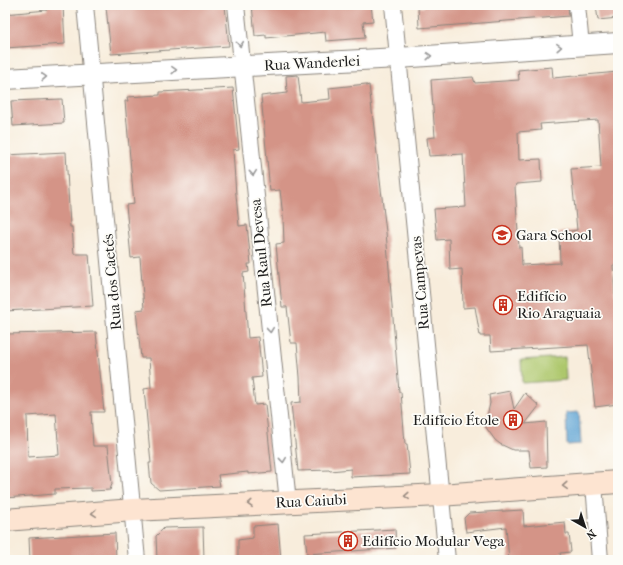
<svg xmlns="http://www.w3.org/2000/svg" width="623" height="565" font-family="'IM FELL French Canon',serif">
  <rect width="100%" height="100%" fill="#fdfcf7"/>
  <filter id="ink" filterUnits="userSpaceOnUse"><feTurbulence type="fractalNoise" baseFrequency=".025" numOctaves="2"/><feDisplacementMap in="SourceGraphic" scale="8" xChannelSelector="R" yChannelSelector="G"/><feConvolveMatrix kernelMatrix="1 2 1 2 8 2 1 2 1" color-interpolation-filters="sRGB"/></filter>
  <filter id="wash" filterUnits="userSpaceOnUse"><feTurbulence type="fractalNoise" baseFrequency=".012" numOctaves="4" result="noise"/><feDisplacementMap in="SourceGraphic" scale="16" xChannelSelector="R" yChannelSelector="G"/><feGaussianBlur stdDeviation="0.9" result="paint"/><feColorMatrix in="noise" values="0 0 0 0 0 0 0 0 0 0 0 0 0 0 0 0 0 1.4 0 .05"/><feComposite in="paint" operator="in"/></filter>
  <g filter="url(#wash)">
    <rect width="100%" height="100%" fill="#f8eddc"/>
    <!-- green -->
    <path fill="#adc76c" stroke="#647244" d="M 565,357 L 566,380 L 522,383 L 521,360 Z"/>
    <!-- water -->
    <path fill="#5da3d3" stroke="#3c6078" d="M 579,412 L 581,444 L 567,445 L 566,413 Z"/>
    <g id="blocks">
      <!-- building -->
      <path fill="#d49487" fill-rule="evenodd" d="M 47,5 L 63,5 L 65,44 L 5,48 L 5,14 L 47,10 Z
        M 111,5 L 225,5 L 229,46 L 111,54 L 106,7 L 111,7 Z
        M 252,5 L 371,5 L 373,21 L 363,22 L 365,38 L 326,41 L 325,32 L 266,38 L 266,35 L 255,36 Z
        M 424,5 L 568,5 L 569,16 L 419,28 L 418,7 L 424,7 Z
        M 596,5 L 618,5 L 618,18 L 598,20 Z
        M 552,67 L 553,78 L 618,72 L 618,265 L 613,265 L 615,295 L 618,295 L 618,404 L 595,407 L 588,345 L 491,351 L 490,336 L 480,336 L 475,307 L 463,308 L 462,269 L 450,270 L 449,239 L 437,240 L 434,209 L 466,207 L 463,154 L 429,156 L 427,138 L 435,137 L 431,80 L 473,77 L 475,83 L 519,80 L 518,70 ZM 598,120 L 601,167 L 571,169 L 577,230 L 559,233 L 560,263 L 522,265 L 521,247 L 519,248 L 515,187 L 516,184 L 542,182 L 541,159 L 519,160 L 518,132 L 541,130 L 540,124 Z
        M 298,75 L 301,102 L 330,99 L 329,88 L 366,84 L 366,86 L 369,85 L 386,232 L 399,392 L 401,392 L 405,444 L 407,444 L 410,474 L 351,477 L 351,469 L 330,471 L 329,470 L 298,471 L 291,403 L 301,402 L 300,377 L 297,343 L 291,343 L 287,307 L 282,307 L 276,244 L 284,243 L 283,217 L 280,190 L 270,191 L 261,96 L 287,93 L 286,76 Z
        M 233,88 L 239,149 L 233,150 L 236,195 L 239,226 L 247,225 L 251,264 L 248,264 L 249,272 L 243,273 L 248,338 L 258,337 L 262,377 L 252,378 L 255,405 L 265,404 L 272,472 L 248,474 L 248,472 L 218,475 L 220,486 L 159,490 L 151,483 L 149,463 L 151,463 L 144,389 L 151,388 L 149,358 L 141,358 L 136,310 L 144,309 L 140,257 L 131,258 L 126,205 L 134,204 L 125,101 L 128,101 L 127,97 L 160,95 L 160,92 Z
        M 62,99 L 64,123 L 13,126 L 11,101 Z
        M 66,152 L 70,227 L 72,227 L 74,254 L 89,254 L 93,306 L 5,311 L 5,155 Z
        M 96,332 L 104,412 L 91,412 L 93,446 L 108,446 L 112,484 L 110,490 L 91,491 L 91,488 L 55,489 L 55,494 L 5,498 L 5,334 ZM 56,414 L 59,455 L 28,457 L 27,416 Z
        M 510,391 L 514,409 L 525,393 L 539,406 L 525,424 L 546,422 L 547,467 L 531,468 L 529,450 L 513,450 L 500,444 L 495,440 L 485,426 L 490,403 L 489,395 Z
        M 523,510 L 524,526 L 565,522 L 566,534 L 569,534 L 571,552 L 560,553 L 561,560 L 509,560 L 506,527 L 466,532 L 464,518 L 469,513 Z
        M 278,524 L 281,560 L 238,560 L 238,540 L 253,538 L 253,526 Z
        M 203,527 L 204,560 L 157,560 L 156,536 L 164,528 Z
        M 395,529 L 396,548 L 307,554 L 305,534 Z
        M 115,533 L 116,560 L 30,560 L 29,538 Z"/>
    </g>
  </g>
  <g filter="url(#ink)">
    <use href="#blocks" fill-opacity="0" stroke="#8a847c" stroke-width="1"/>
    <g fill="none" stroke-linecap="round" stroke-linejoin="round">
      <!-- minor casing -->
      <g stroke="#8a847c" stroke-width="18">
        <path id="minor" d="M 85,5 L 137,560
          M 236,5 L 288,502
          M 393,5 L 447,560
          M 577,5 L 581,46
          M 594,484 L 600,560"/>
      </g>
      <!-- tertiary casing -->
      <g stroke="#8a847c" stroke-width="22">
        <path id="tertiary" d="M 5,79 L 398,58 L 618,43"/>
      </g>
      <!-- secondary casing -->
      <g stroke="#8a847c" stroke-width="24">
        <path id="secondary" d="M 5,520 L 133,510 L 440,495 L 618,482"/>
      </g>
      <!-- minor -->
      <use href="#minor" stroke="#fff" stroke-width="16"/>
      <!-- tertiary -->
      <use href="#tertiary" stroke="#fff" stroke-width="20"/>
      <!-- secondary -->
      <use href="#secondary" stroke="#fde4d1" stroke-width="22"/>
    </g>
    <!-- one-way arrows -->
    <defs><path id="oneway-chevron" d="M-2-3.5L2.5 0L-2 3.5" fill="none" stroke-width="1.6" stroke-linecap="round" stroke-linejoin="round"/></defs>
    <g stroke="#999">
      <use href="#oneway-chevron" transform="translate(240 44) rotate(85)"/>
      <use href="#oneway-chevron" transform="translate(559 47) rotate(-4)"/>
      <use href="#oneway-chevron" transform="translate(429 56) rotate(-4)"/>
      <use href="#oneway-chevron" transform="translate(174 70) rotate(-3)"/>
      <use href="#oneway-chevron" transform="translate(44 77) rotate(-3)"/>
      <use href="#oneway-chevron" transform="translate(253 173) rotate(84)"/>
      <use href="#oneway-chevron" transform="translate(270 330) rotate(84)"/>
      <use href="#oneway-chevron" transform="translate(283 460) rotate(84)"/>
    </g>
    <g stroke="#988a80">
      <use href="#oneway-chevron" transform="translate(565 486) rotate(176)"/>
      <use href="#oneway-chevron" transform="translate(407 496) rotate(177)"/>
      <use href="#oneway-chevron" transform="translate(250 504) rotate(177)"/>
      <use href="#oneway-chevron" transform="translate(94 513) rotate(175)"/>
    </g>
  </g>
  <!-- icons -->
  <defs>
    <g id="school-ring" transform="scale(1)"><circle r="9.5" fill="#fdfcf7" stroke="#c8321e" stroke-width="1.5"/><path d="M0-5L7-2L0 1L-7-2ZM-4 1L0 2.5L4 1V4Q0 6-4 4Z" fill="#c8321e"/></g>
    <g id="building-ring" transform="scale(1)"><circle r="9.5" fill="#fdfcf7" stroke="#c8321e" stroke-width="1.5"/><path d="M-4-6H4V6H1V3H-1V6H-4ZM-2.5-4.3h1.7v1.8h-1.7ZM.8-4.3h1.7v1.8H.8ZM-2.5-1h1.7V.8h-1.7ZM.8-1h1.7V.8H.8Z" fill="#c8321e"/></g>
  </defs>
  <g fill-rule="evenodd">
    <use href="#school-ring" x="502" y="235"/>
    <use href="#building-ring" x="503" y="305"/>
    <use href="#building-ring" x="513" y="420"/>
    <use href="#building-ring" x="348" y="541"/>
  </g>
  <g text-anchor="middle" stroke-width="3.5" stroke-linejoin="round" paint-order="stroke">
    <!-- street labels -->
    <g font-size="15" fill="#1c1c1c" stroke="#fdfcf7">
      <text transform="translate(312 63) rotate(-3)" y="5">Rua Wanderlei</text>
      <text transform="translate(261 253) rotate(-96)" y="5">Rua Raul Devesa</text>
      <text transform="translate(112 282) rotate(-95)" y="5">Rua dos Caetés</text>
      <text transform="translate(420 283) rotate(-95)" y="5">Rua Campevas</text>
      <text transform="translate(311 501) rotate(-3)" y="5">Rua Caiubi</text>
    </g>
    <!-- poi labels -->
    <g font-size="15" fill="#1c1c1c" stroke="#fdfcf7" text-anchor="start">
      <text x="516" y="240">Gara School</text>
      <text x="517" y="301">Edifício<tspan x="517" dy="17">Rio Araguaia</tspan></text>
      <text x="499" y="425" text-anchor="end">Edifício Étole</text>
      <text x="362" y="546">Edifício Modular Vega</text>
    </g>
  </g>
  <!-- margin -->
  <rect width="623" height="565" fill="none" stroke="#fdfcf7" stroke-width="20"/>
  <!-- north arrow -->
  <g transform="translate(585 527) rotate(141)" stroke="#fdfcf7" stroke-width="3" paint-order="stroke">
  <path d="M0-3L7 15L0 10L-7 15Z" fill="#1c1c1c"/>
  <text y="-6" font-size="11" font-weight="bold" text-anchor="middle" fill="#1c1c1c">N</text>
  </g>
</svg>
